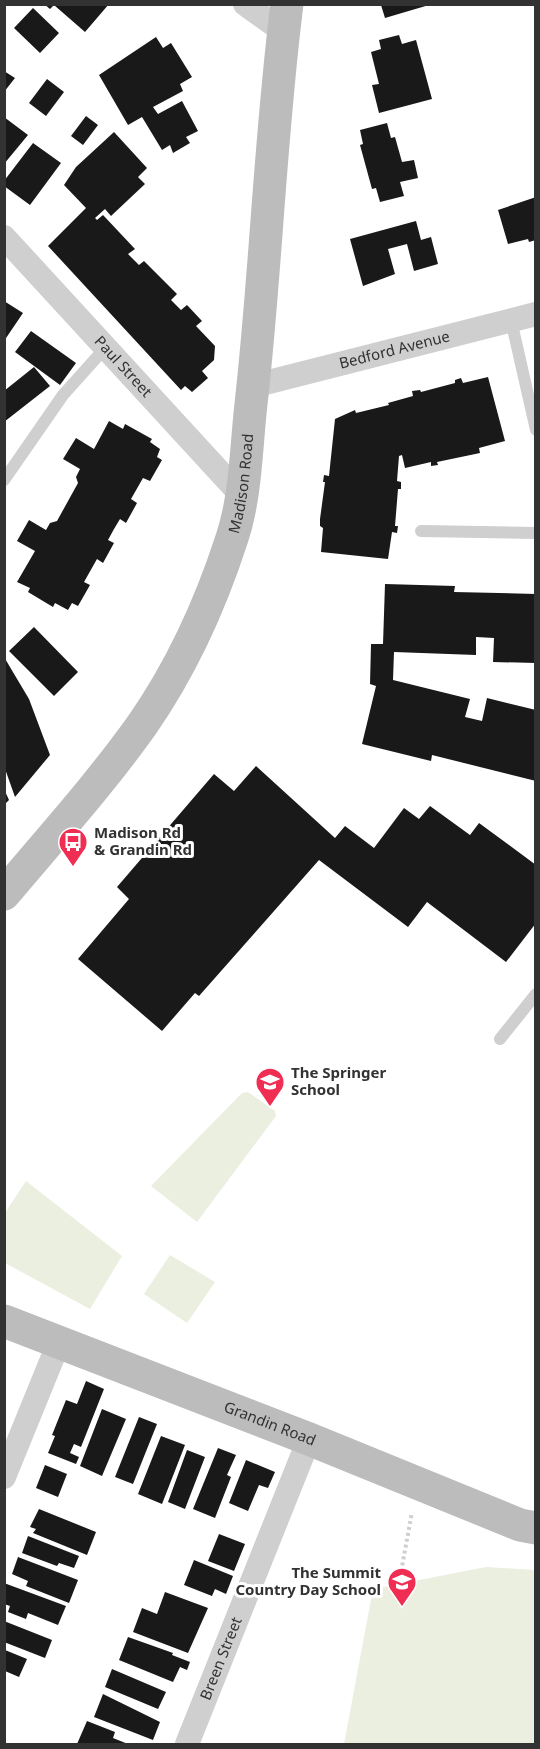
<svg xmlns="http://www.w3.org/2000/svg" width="540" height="1749" font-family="'Noto Sans',sans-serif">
  <rect width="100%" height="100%" fill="#fff"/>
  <!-- green -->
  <path fill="#eaefe0" d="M 248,1092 L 275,1111 L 276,1116 L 197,1222 L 151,1186 L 242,1093 Z
    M 26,1181 L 122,1256 L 90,1309 L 5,1263 L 5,1213 Z
    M 170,1255 L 215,1282 L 187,1323 L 144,1294 Z
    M 486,1567 L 535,1570 L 535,1744 L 344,1744 L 373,1589 Z"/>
  <!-- building -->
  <path fill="#191919" d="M 44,4 L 109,4 L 85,32 L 54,5 L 50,9 Z
    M 381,5 L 429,5 L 385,18 Z
    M 33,8 L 59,33 L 40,53 L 14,28 Z
    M 399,35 L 402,44 L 416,40 L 432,99 L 379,113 L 372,85 L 379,84 L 371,52 L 381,49 L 379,40 Z
    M 156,37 L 163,48 L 171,43 L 192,77 L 180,84 L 183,91 L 153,107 L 158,114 L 182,101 L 198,131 L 186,137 L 190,143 L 173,153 L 170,145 L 162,150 L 142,117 L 128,125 L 99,75 Z
    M 4,71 L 15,78 L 4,92 Z
    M 47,79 L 64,92 L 46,116 L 29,103 Z
    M 86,116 L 98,125 L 83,145 L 71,136 Z
    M 4,117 L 28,135 L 4,164 Z
    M 387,123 L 391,138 L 395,137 L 402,162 L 414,160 L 418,178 L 400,182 L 404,196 L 380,202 L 376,188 L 372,189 L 360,145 L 363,144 L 360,130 Z
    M 114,132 L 147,168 L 138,177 L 145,184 L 111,216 L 105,209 L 95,218 L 97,220 L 103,215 L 135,249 L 128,254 L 139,265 L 144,261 L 177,294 L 171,300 L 181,310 L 187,305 L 202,321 L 196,326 L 215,346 L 214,360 L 202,371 L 208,378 L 192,392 L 185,386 L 181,390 L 48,246 L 86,208 L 64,185 L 76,167 Z
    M 33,143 L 61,163 L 30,205 L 4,186 L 4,181 Z
    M 536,197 L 536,240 L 529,242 L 528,239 L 508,244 L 498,210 Z
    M 416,221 L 421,240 L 431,237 L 438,264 L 414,271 L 407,244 L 388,249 L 395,274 L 363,286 L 350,239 Z
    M 4,301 L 23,313 L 4,341 Z
    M 31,331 L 76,363 L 60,385 L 15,352 Z
    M 34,367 L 50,386 L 4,422 L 4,391 Z
    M 488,377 L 505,441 L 479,448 L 480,453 L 437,462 L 438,465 L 431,466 L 431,462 L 405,468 L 402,455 L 399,456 L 397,481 L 401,482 L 401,489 L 398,489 L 395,526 L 398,526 L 397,533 L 392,532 L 388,559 L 321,552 L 323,528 L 320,526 L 320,519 L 325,482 L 323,482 L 324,475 L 329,476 L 335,419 L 355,410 L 356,413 L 389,405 L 388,403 L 413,396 L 412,391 L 420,390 L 421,392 L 455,383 L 455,380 L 461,378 L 463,383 Z
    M 109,421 L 123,429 L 125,424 L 152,439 L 150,442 L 160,449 L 157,457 L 162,460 L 150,481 L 143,478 L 131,499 L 137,503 L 126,523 L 120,519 L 114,529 L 108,540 L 114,543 L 103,563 L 97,559 L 84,582 L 90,585 L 78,606 L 72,603 L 68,610 L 55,603 L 53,607 L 28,592 L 30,588 L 17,582 L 35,551 L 17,541 L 29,520 L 46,530 L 50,523 L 57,521 L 78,483 L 76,477 L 80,469 L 63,459 L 76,438 L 94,449 Z
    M 385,584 L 455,586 L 454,592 L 536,594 L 536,663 L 493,662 L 494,638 L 476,637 L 476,655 L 394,652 L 393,680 L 470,699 L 465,717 L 482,721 L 487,698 L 536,710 L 536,781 L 432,755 L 431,761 L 362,744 L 376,686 L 370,684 L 371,644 L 383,644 Z
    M 34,627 L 78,672 L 54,696 L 9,651 Z
    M 4,657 L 29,699 L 50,755 L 15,797 L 4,766 Z
    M 256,766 L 335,838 L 345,826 L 374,848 L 404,808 L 419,819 L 430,806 L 470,835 L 479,823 L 536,865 L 536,923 L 506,962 L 427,902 L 408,927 L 319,860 L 199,996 L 195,993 L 162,1031 L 78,959 L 129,899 L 117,887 L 214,774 L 234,791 Z
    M 4,789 L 9,800 L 4,805 Z
    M 86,1381 L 104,1389 L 81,1447 L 74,1444 L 70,1453 L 79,1457 L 76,1464 L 48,1453 L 55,1436 L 52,1435 L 66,1400 L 77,1404 Z
    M 102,1409 L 126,1419 L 102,1476 L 80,1466 Z
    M 139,1417 L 157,1424 L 133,1484 L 115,1477 Z
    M 161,1436 L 185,1445 L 162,1504 L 138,1494 Z
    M 218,1448 L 236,1455 L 227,1475 L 231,1477 L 215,1518 L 193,1509 Z
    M 187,1450 L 205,1457 L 185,1509 L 168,1502 Z
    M 246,1460 L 275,1472 L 268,1488 L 259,1485 L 248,1511 L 229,1503 Z
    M 45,1465 L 67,1474 L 58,1497 L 36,1488 Z
    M 39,1509 L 96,1532 L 87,1555 L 33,1533 L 36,1529 L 30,1527 Z
    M 219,1534 L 245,1544 L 234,1571 L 208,1561 Z
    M 28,1536 L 79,1556 L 74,1568 L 59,1563 L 57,1566 L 22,1553 Z
    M 18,1557 L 78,1580 L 69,1603 L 26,1586 L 28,1581 L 12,1574 Z
    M 194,1560 L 233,1576 L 226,1594 L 215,1589 L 212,1596 L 184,1585 Z
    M 4,1583 L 66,1606 L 58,1625 L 28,1613 L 26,1619 L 8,1612 L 10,1606 L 4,1604 Z
    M 165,1592 L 208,1608 L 188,1653 L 133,1632 L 142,1608 L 157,1614 Z
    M 4,1621 L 52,1640 L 45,1658 L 4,1642 Z
    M 128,1637 L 173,1653 L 172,1655 L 190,1662 L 187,1670 L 180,1667 L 173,1682 L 119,1660 Z
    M 5,1650 L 27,1659 L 19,1677 L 5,1671 Z
    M 112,1669 L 166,1692 L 158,1709 L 105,1687 Z
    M 103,1694 L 160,1722 L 153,1740 L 94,1717 Z
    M 87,1721 L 115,1732 L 113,1738 L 128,1744 L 77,1744 Z"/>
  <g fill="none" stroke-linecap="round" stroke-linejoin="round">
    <!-- path -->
    <path stroke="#cfcfcf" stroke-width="4" stroke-dasharray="3 3" stroke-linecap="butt" d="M 399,1583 L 412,1512"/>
    <!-- lane -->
    <path stroke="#cfcfcf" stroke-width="12" d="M 511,320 L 536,430
      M 4,480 L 63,395 L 106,347
      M 421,531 L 536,533
      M 500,1039 L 536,994"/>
    <!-- street -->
    <g stroke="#cfcfcf" stroke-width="24">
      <path d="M 245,4 L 284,32"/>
      <path id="s1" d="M 4,237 L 241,495"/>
      <path id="s2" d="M 253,386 L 536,314"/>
      <path d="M 4,1477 L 59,1342"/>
      <path id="s3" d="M 187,1744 L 309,1439"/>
    </g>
    <!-- secondary -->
    <g stroke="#bcbcbc" stroke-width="33">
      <path id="s4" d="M 4,894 C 51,838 100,784 142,725 C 181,669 211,603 232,538 C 246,496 246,448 251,404 C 266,271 270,137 287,4"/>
      <path id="s5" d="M 4,1321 L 309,1439 L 520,1525 L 536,1528"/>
    </g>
  </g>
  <!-- icons -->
  <defs>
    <g id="bus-pin" transform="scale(1.5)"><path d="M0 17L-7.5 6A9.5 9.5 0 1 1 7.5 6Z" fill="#f02d53" stroke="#fff"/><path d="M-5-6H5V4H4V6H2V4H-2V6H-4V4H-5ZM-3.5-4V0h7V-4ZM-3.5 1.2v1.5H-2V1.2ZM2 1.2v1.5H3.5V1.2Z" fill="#fff"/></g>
    <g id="school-pin" transform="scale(1.5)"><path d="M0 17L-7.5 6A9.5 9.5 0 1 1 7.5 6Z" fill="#f02d53" stroke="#fff"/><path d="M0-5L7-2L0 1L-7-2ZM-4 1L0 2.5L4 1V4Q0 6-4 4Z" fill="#fff"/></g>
  </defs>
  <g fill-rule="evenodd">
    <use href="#bus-pin" x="73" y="842"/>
    <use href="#school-pin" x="270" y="1082"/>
    <use href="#school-pin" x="402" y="1582"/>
  </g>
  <g text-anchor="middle" stroke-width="6" stroke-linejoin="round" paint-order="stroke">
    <!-- street labels -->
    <g font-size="15" fill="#323232" stroke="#fff">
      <text dy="5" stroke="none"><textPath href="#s2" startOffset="146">Bedford Avenue</textPath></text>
      <text dy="5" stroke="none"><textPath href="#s1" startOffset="176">Paul Street</textPath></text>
      <text dy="5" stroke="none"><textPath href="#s4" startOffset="482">Madison Road</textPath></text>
      <text dy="5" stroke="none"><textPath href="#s5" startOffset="285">Grandin Road</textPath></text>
      <text dy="5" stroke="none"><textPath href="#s3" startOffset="92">Breen Street</textPath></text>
    </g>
    <!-- poi labels -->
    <g font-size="15" font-weight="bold" fill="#323232" stroke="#fff" text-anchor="start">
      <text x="94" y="838">Madison Rd<tspan x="94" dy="17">&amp; Grandin Rd</tspan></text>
      <text x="291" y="1078">The Springer<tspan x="291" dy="17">School</tspan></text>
      <text x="381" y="1578" text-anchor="end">The Summit<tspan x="381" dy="17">Country Day School</tspan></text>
    </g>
  </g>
  <!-- border -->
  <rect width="540" height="1749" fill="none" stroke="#323232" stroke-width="12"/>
</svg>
